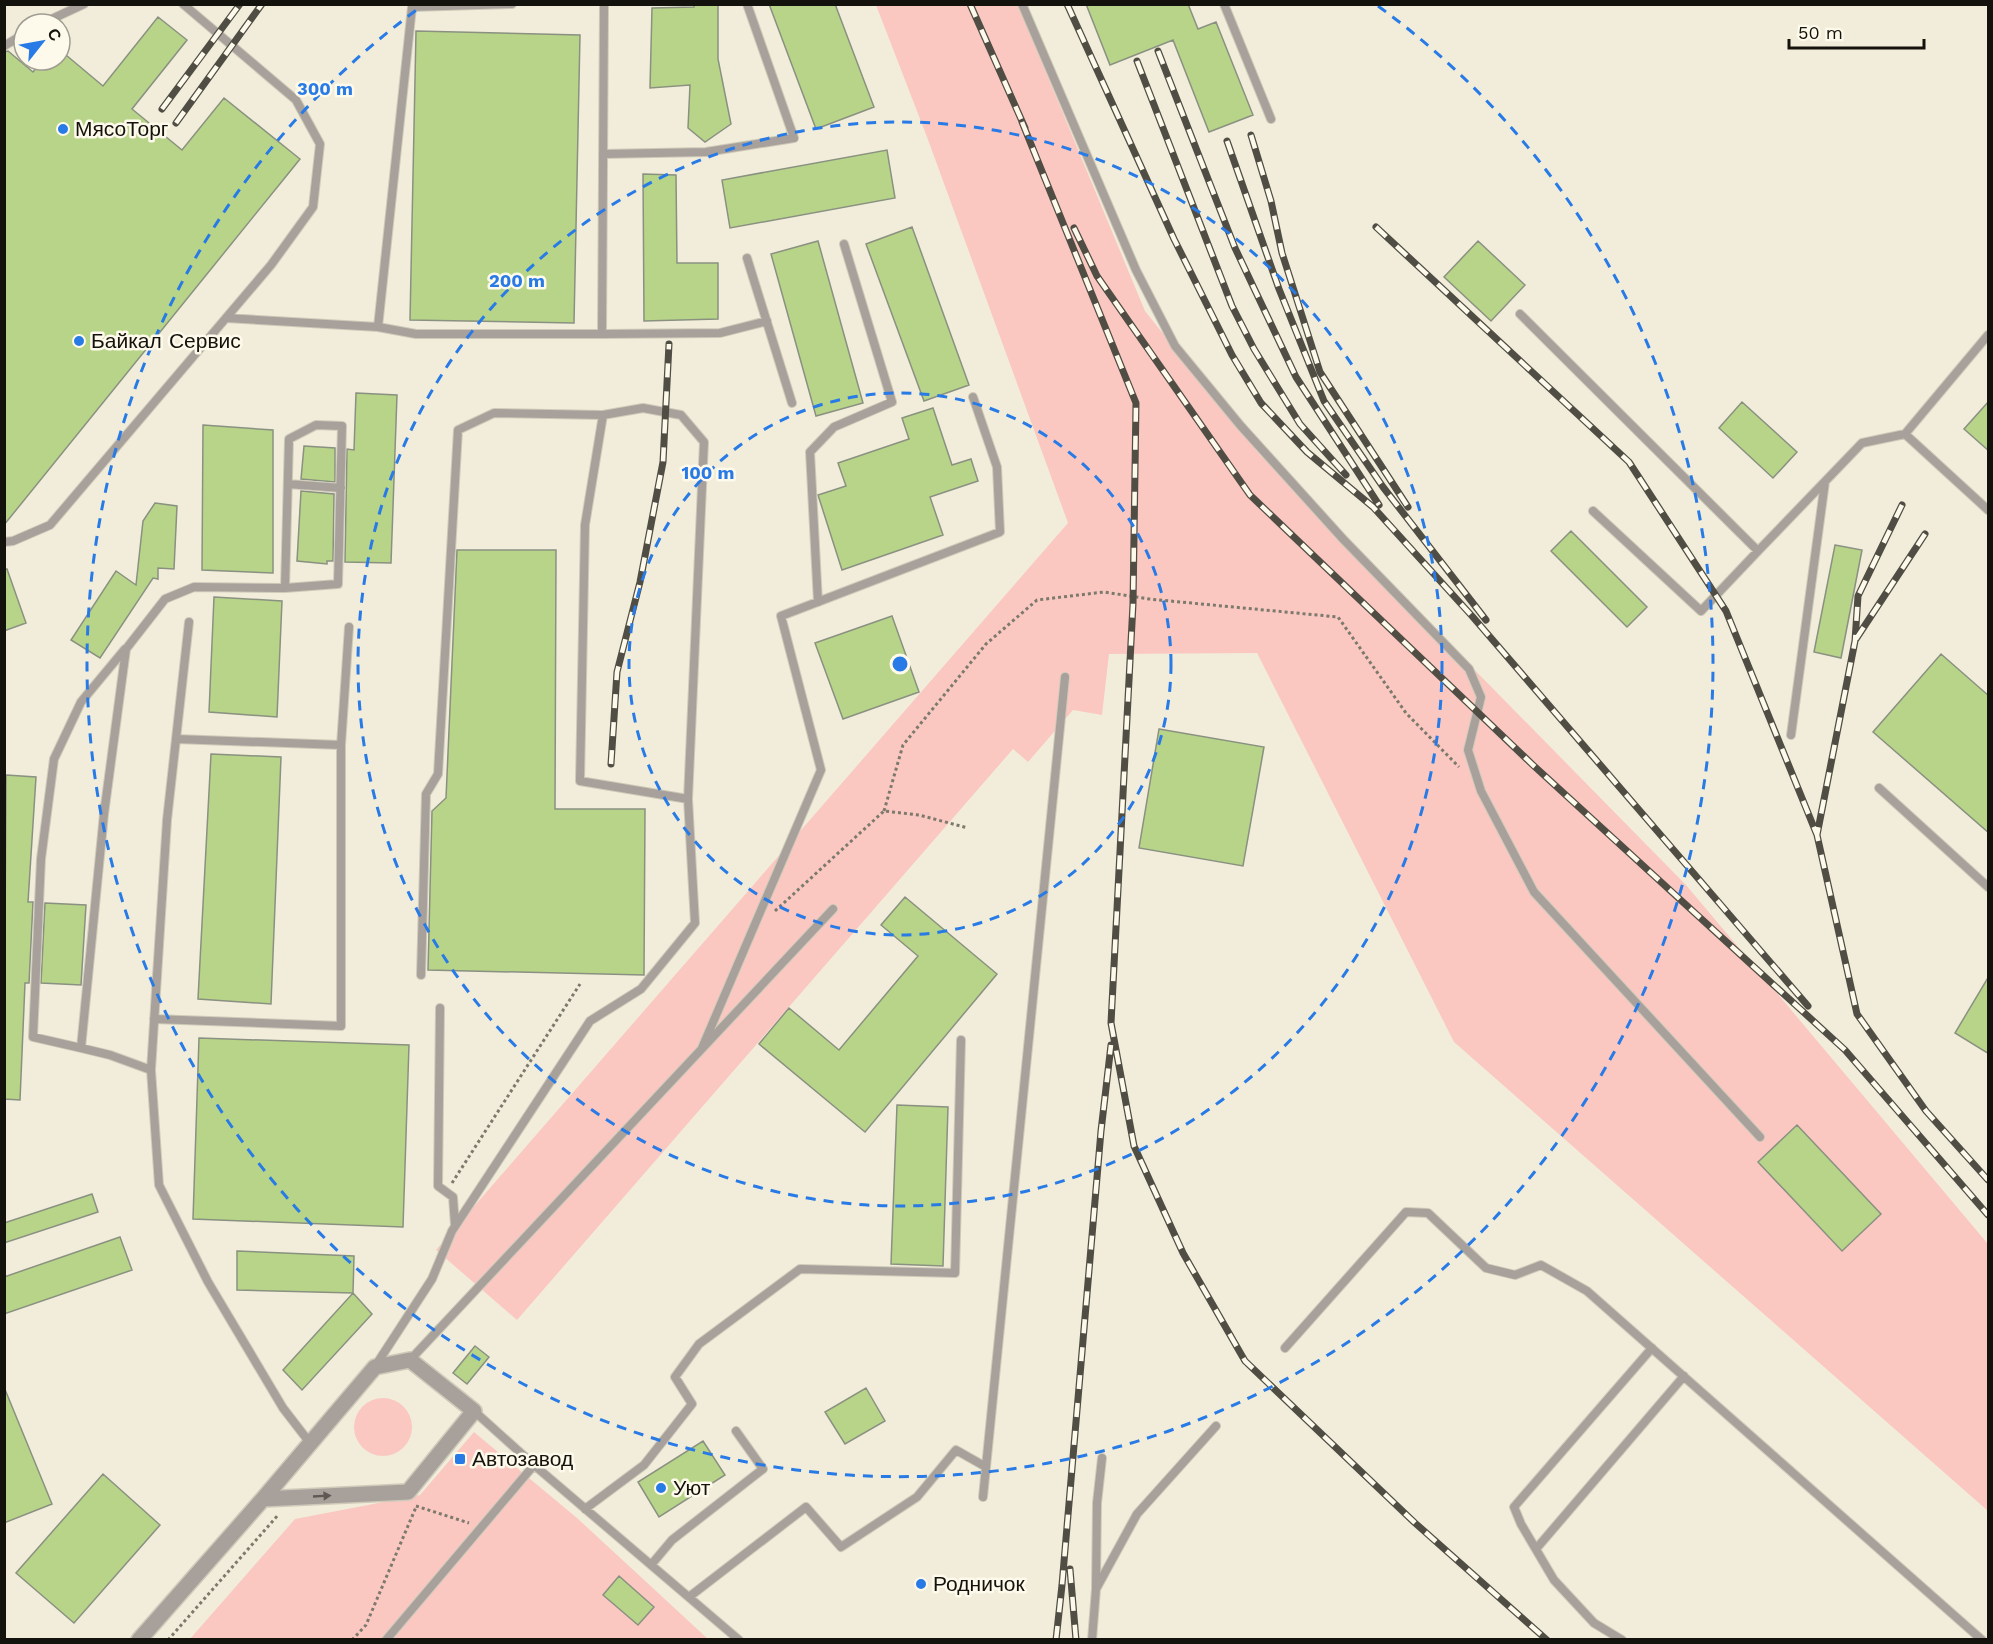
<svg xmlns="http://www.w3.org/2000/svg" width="1993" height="1644" font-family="'Work Sans',sans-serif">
  <rect width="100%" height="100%" fill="#f2edda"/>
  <!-- green -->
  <path fill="#fac8c1" d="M 876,5 L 1018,5 L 1145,311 L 1260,455 L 1350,543 L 1686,885 L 1988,1244 L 1988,1511 L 1454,1042 L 1257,653 L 1109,654 L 1102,715 L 1073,710 L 1028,762 L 1013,749 L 517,1320 L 436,1250 L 1068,523 L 927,137 Z
    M354 1427a29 29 0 1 1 58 0a29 29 0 1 1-58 0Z
    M 474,1432 L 577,1518 L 708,1639 L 497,1640 L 495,1638 L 493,1640 L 189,1640 L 295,1519 L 420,1495 Z"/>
  <!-- building -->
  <path fill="#b7d489" stroke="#8a9181" stroke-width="1.5" d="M 694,4 L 718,4 L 718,59 L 731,124 L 705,142 L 688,128 L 690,85 L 650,88 L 652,8 L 694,7 Z
    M 769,4 L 835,4 L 874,107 L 816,129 Z
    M 1086,4 L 1188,4 L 1198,29 L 1216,22 L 1253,115 L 1209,132 L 1173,40 L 1110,65 Z
    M 158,17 L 187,40 L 132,109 L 182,150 L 224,98 L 300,159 L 4,525 L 4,52 L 8,51 L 33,72 L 43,60 L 60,60 L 60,50 L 103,86 Z
    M 416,31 L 580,35 L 574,323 L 410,320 Z
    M 887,150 L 895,198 L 730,228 L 722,180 Z
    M 643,174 L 676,175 L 677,263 L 718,263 L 718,319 L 644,321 Z
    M 912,227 L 969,385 L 924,401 L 866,244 Z
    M 818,241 L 863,403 L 816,416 L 771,254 Z
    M 1478,241 L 1525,285 L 1491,321 L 1444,277 Z
    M 356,393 L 397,395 L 391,563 L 345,562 L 347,449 L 354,450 Z
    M 1989,401 L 1989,451 L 1964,429 Z
    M 1742,402 L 1797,452 L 1773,478 L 1719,428 Z
    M 933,408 L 952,465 L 971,459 L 978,481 L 930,497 L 943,535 L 842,570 L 818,495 L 846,486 L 838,463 L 909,439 L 902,418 Z
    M 203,425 L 273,430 L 273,573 L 202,570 Z
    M 304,446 L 335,448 L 335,482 L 301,479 Z
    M 301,491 L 334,494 L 333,561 L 327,561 L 327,564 L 297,561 Z
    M 155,503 L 177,506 L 174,569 L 158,568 L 158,579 L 153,578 L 100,658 L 71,640 L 116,571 L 136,585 L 143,521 Z
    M 1571,531 L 1647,607 L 1627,627 L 1551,551 Z
    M 1835,545 L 1862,550 L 1841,658 L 1814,652 Z
    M 457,550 L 556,550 L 555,809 L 645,809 L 644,975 L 428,970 L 432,811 L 446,798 Z
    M 7,569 L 26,623 L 4,631 L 4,570 Z
    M 214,597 L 282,601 L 277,717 L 209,712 Z
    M 892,616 L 919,692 L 843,719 L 815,643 Z
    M 1941,654 L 1989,696 L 1989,833 L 1873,732 Z
    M 1159,729 L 1264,747 L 1243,866 L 1139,848 Z
    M 211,754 L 281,757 L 271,1004 L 198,999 Z
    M 6,775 L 36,777 L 28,902 L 33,902 L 29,983 L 25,983 L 20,1100 L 4,1099 Z
    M 905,897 L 997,974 L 865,1132 L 759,1044 L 789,1008 L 839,1050 L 918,956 L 881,925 Z
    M 45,903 L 86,905 L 81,985 L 41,983 Z
    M 1989,976 L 1989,1054 L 1955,1033 Z
    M 199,1038 L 409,1045 L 403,1227 L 193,1219 Z
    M 897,1105 L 948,1107 L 943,1266 L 891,1264 Z
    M 1797,1125 L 1881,1214 L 1842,1251 L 1758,1162 Z
    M 92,1194 L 98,1212 L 4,1243 L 4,1223 Z
    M 120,1237 L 132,1270 L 4,1314 L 4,1277 Z
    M 237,1251 L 354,1256 L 353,1293 L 237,1290 Z
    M 353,1293 L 372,1314 L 302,1390 L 283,1370 Z
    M 475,1346 L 489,1357 L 467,1384 L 453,1373 Z
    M 4,1387 L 52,1504 L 4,1523 Z
    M 866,1388 L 885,1421 L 845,1444 L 825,1412 Z
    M 703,1441 L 725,1475 L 659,1517 L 638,1482 Z
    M 103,1474 L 160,1525 L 74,1623 L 16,1573 Z
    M 619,1576 L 654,1607 L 638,1625 L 603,1595 Z"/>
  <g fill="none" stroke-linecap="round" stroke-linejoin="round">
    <!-- lane casing -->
    <g stroke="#cecab9" stroke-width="10">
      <path id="lane" d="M 1022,4 L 1136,270 L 1175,346 L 1240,425 L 1343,539 L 1469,669 L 1481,697 L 1468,750 L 1481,791 L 1534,892 L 1760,1137
        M 1224,4 L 1271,119
        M 41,24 L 84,4
        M 4,46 L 24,34
        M 603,154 L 706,152 L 794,138 L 747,4
        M 747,258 L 792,403
        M 1520,314 L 1758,551 L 1862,443 L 1905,434
        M 226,318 L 378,327 L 416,334 L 602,334 L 604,4
        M 378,327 L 412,7 L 512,4
        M 602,334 L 720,333 L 767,321
        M 1988,335 L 1905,434 L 1988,510
        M 288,484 L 341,488
        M 1593,511 L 1701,611 L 1758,551
        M 4,542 L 13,541 L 50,525 L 271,265 L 313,207 L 320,144 L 296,100 L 183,4
        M 285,588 L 338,584 L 342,426 L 316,425 L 289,439 L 285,588 L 194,587 L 165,599 L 126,649 L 104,814 L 81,1048 L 110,1055 L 151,1070 L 159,1185 L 208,1282 L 283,1408 L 310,1443
        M 818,602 L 810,452 L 834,427 L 892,402 L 844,244
        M 1791,735 L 1825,482
        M 176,739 L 341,745
        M 1879,788 L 1988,887
        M 421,975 L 426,794 L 438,774 L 458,430 L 494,413 L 603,415
        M 440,1008 L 438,1186 L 453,1197 L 455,1225
        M 154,1019 L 341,1026 L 341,745 L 349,627
        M 81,1048 L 33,1037 L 41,859 L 54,759 L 81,702 L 125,649
        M 702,1048 L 821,770 L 781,616 L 1000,532 L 997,467 L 973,397
        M 151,1070 L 167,820 L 189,622
        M 1285,1348 L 1406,1212 L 1428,1213 L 1486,1268 L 1515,1275 L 1541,1265 L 1587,1291 L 1982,1640
        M 410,1360 L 833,909
        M 376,1365 L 432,1279 L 452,1231 L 590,1021 L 641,989 L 695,923 L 688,799 L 580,781 L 585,525 L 603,415 L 643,408 L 681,415 L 704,442 L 688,799
        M 474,1411 L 534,1465 L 739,1640
        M 983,1497 L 1065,677
        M 585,1509 L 644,1465 L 692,1404 L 675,1377 L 699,1344 L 800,1269 L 955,1273 L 961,1040
        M 1536,1549 L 1684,1376
        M 651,1565 L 672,1540 L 763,1469 L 736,1431
        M 1096,1588 L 1097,1503 L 1102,1458
        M 689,1597 L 806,1507 L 841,1547 L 917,1497 L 956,1450 L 986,1467
        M 386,1640 L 534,1465
        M 1092,1640 L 1096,1589 L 1137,1514 L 1216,1426
        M 1622,1640 L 1594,1623 L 1554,1580 L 1521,1524 L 1514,1507 L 1652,1348"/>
    </g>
    <!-- street casing -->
    <g stroke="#cecab9" stroke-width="18">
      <path id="street" d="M 139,1640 L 263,1499 L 375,1367 L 410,1360 L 474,1411 L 408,1492 L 263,1499"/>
    </g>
    <!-- path -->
    <path stroke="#7c796d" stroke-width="3" stroke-dasharray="3 3" stroke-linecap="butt" d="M 884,811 L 903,745 L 986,644 L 1037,600 L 1104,592 L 1149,599 L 1338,617 L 1406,713 L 1459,767
      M 775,911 L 884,811 L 919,815 L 968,828
      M 452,1183 L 580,984
      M 416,1506 L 469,1523
      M 168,1640 L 278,1515
      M 352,1640 L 366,1625 L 416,1507"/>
    <!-- lane -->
    <use href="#lane" stroke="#a7a09b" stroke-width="8"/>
    <!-- street -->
    <use href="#street" stroke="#a7a09b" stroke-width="15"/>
    <!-- rail casing -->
    <g stroke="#504e44" stroke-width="7">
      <path id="rail" d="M 970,4 L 1025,128
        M 1067,4 L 1174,239 L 1232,355 L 1261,403 L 1307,452 L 1373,507 L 1472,616 L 1808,1006
        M 1158,51 L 1235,248 L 1296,377 L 1379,505
        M 1137,61 L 1232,306 L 1254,349 L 1300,424 L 1346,475
        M 162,109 L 240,4
        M 1022,122 L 1136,403 L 1133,604 L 1111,1023 L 1134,1146 L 1183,1253 L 1245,1361 L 1415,1523 L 1547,1640
        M 176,123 L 262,4
        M 1251,135 L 1271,201 L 1282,253 L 1320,372 L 1408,507
        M 1227,141 L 1279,289 L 1324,401 L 1383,487 L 1486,620
        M 1376,227 L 1629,462 L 1726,611 L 1817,835
        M 1074,228 L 1097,276 L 1250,495 L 1534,766 L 1845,1050 L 1988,1215
        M 1902,505 L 1858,596 L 1855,641 L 1817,835 L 1857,1014 L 1926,1111 L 1988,1180
        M 1856,639 L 1925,534
        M 611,764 L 617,672 L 640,582 L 663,462 L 669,344
        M 1070,1569 L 1076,1640
        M 1056,1640 L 1062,1585 L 1101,1131 L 1111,1045"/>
    </g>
    <!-- rail -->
    <use href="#rail" stroke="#fefaeb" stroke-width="4.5" stroke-dasharray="14" stroke-linecap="butt"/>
  </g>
  <!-- one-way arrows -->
  <defs><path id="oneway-solid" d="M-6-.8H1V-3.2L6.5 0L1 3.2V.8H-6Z" transform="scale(1.5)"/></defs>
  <use fill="#5e5954" href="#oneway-solid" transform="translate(322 1496) rotate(-3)"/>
  <!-- distance rings -->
  <g fill="none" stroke="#287be6" stroke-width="3" stroke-dasharray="10 8">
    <circle cx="900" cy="664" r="271"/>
    <circle cx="900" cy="664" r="542"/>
    <path d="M1378 6A813 813 0 1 1 422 6"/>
  </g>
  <!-- markers -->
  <g fill="#287be6" stroke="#fefaeb" stroke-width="2">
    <circle cx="63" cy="129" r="6"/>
    <circle cx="79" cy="341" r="6"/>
    <rect x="454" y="1453" width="12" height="12" rx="3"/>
    <circle cx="661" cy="1488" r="6"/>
    <circle cx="921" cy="1584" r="6"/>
  </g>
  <g text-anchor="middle" stroke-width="5" stroke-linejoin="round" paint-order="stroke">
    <!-- poi labels -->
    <g font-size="21" fill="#14120c" stroke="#fefaeb" text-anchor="start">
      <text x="75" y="136">МясоТорг</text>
      <text x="91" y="348">Байкал Сервис</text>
      <text x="472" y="1466">Автозавод</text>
      <text x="673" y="1495">Уют</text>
      <text x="933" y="1591">Родничок</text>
    </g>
  </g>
  <circle cx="900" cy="664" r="9" fill="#287be6" stroke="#fefaeb" stroke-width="3"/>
  <g font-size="18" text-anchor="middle" font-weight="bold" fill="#287be6" stroke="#fefaeb" stroke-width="5" stroke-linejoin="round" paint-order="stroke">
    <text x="325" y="95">300 m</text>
    <text x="517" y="287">200 m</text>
    <text x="708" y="479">100 m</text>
  </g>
  <!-- border -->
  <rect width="1993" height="1644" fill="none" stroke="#14120c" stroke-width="12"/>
  <!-- north arrow -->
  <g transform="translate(42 42) rotate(59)"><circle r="28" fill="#fefaeb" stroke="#a09d92" stroke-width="1.5"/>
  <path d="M0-4.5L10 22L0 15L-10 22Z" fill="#287be6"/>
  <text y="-9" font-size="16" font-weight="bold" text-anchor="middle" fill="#14120c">С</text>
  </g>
  <!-- scale -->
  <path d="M1789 39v9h135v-9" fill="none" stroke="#14120c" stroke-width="3"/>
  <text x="1798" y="39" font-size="18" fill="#14120c" stroke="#fefaeb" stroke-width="4.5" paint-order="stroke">50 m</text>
</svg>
